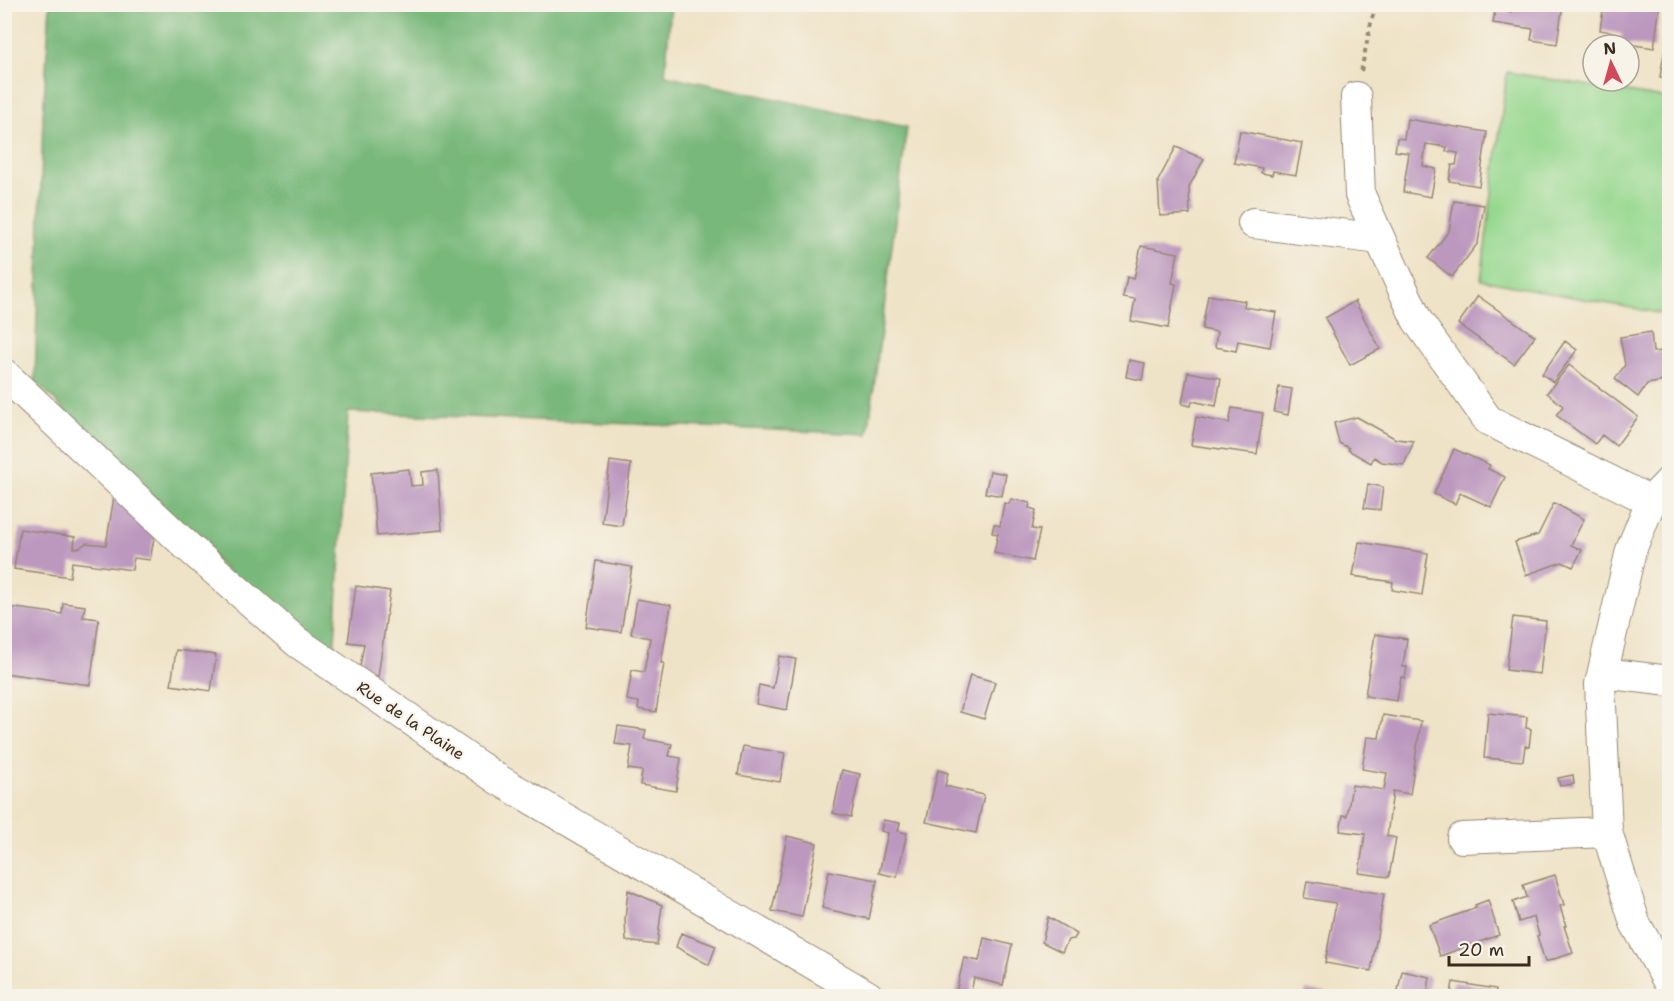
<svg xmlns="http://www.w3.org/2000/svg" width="1674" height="1001" font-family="'Shantell Sans',sans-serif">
  <rect width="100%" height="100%" fill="#f7f3e8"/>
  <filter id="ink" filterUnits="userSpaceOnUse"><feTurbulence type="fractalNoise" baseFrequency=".0167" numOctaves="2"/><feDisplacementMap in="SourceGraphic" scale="12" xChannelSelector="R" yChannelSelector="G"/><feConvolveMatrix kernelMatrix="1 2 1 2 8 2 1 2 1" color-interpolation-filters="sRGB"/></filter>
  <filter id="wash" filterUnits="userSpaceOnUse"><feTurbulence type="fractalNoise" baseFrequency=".008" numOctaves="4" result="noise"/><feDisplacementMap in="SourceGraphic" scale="24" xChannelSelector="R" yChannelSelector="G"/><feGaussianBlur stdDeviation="1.35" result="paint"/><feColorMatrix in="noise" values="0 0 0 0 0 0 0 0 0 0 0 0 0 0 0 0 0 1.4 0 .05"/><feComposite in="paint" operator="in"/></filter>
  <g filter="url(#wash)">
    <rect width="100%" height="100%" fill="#efe3c7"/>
    <!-- green -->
    <path fill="#96d88f" stroke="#688156" stroke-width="1.5" d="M 1507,72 L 1669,99 L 1669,315 L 1481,280 Z"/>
    <!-- forest -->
    <path fill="#78b87a" stroke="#5a714c" stroke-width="1.5" d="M 50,5 L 671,5 L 665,75 L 907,127 L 868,434 L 348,412 L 333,677 L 35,381 L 43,117 Z"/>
    <g id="blocks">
      <!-- building -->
      <path fill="#bc98bf" d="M 1512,4 L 1563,4 L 1557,44 L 1531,40 L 1533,29 L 1493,23 L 1495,10 L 1511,12 Z
        M 1604,4 L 1660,4 L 1654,48 L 1621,43 L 1622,34 L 1600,30 Z
        M 1664,53 L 1670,54 L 1670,79 L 1660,77 Z
        M 1407,119 L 1487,132 L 1479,186 L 1449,181 L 1452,165 L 1456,165 L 1458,153 L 1446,151 L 1447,147 L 1426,144 L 1423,166 L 1436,169 L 1431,197 L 1403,192 L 1409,153 L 1395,151 L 1397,138 L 1404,139 Z
        M 1240,131 L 1302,143 L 1296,175 L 1273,171 L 1272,175 L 1261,173 L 1262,168 L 1234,163 Z
        M 1176,147 L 1204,159 L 1189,187 L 1190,214 L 1160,216 L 1158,181 Z
        M 1454,201 L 1484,205 L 1478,243 L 1452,277 L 1428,258 L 1449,231 Z
        M 1141,246 L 1178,253 L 1172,283 L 1176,284 L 1168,328 L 1131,321 L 1135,299 L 1123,297 L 1127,277 L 1134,279 Z
        M 1208,295 L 1245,301 L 1244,307 L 1276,312 L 1270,347 L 1238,341 L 1236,351 L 1215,347 L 1217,332 L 1202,329 Z
        M 1478,296 L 1535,336 L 1514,364 L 1458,324 Z
        M 1355,301 L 1380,349 L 1350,365 L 1325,318 Z
        M 1651,332 L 1653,352 L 1670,350 L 1670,380 L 1647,384 L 1638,397 L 1615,379 L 1625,365 L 1620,337 Z
        M 1565,341 L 1577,350 L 1553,382 L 1542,374 Z
        M 1129,360 L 1145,363 L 1142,380 L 1126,377 Z
        M 1569,365 L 1638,417 L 1616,446 L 1602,435 L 1595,444 L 1556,415 L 1563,406 L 1547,393 Z
        M 1188,372 L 1221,378 L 1216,406 L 1192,401 L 1191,406 L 1182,404 Z
        M 1279,387 L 1292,389 L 1288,415 L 1274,412 Z
        M 1232,408 L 1263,413 L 1257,454 L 1191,445 L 1196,417 L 1229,423 Z
        M 1357,417 L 1396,439 L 1414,441 L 1404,465 L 1382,462 L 1374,457 L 1371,463 L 1348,450 L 1349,448 L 1339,443 L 1334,423 Z
        M 1454,449 L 1490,465 L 1488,469 L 1505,477 L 1491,507 L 1460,493 L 1455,504 L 1434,494 Z
        M 610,461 L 631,464 L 622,526 L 602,523 Z
        M 409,469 L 411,486 L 423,485 L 422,472 L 438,470 L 442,530 L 377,536 L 371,473 Z
        M 990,471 L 1006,474 L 1002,496 L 985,493 Z
        M 1368,484 L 1383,487 L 1380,510 L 1364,508 Z
        M 114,497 L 155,533 L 150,560 L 134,558 L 132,570 L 72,562 L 70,577 L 14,569 L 20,529 L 75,537 L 74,548 L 79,548 L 86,543 L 106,545 Z
        M 1011,499 L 1030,503 L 1029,508 L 1036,510 L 1032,529 L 1040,530 L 1033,561 L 994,553 L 998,534 L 992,533 L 994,524 L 1000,526 L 1004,503 L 1009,504 Z
        M 1554,503 L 1584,519 L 1571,545 L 1582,550 L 1573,567 L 1562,562 L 1526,575 L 1515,542 L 1538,535 Z
        M 1359,542 L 1428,553 L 1422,595 L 1392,590 L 1393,582 L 1353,576 Z
        M 596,561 L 632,567 L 621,632 L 586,627 Z
        M 356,586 L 390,591 L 378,677 L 359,672 L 364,644 L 348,642 Z
        M 637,599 L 671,605 L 661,663 L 664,663 L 656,712 L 638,709 L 639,702 L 627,700 L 632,670 L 644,672 L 650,638 L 631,634 Z
        M 63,603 L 85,606 L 83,617 L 99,619 L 90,685 L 4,673 L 4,638 L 8,607 L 62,614 Z
        M 1513,617 L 1546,621 L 1540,674 L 1506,670 Z
        M 1375,634 L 1407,639 L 1403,667 L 1407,667 L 1405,678 L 1401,677 L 1397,701 L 1365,696 Z
        M 176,650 L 216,655 L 211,691 L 171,685 Z
        M 779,656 L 796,659 L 787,710 L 756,704 L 759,685 L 773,688 Z
        M 970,675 L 995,682 L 984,719 L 960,712 Z
        M 1488,713 L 1527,717 L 1526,728 L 1531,729 L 1529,747 L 1525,746 L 1523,761 L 1484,758 Z
        M 1383,715 L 1421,721 L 1410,794 L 1393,791 L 1387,836 L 1396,838 L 1389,877 L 1359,873 L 1365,834 L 1340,831 L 1343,815 L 1347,816 L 1352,785 L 1384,790 L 1387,773 L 1362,769 L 1367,737 L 1379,738 Z
        M 618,726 L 646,730 L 644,739 L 672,744 L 669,756 L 681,758 L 676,791 L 640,785 L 642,771 L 628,769 L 632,746 L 615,744 Z
        M 743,746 L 785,753 L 780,782 L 738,775 Z
        M 842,770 L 860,774 L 851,817 L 833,813 Z
        M 938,770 L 948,773 L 945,786 L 984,795 L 976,833 L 926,822 Z
        M 1573,775 L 1574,784 L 1560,786 L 1558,778 Z
        M 883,820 L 900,823 L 898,831 L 907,833 L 897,877 L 879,873 L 888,833 L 881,831 Z
        M 787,836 L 817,843 L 802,917 L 772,911 Z
        M 829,871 L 877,880 L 869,919 L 822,908 Z
        M 1555,875 L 1564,905 L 1560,906 L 1566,926 L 1564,926 L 1573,953 L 1545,962 L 1537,936 L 1539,935 L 1534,917 L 1519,922 L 1513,902 L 1527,897 L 1523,885 Z
        M 1307,881 L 1384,894 L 1371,971 L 1325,963 L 1336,903 L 1304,898 Z
        M 628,890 L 662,905 L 657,945 L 626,941 L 625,920 Z
        M 1488,900 L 1499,935 L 1440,956 L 1429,925 L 1476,908 L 1475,905 Z
        M 1048,917 L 1077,934 L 1074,939 L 1068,940 L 1062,952 L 1042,942 Z
        M 681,933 L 716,946 L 709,965 L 676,947 Z
        M 984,938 L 1012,945 L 1003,985 L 974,978 L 970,996 L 955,996 L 964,958 L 979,961 Z
        M 1402,971 L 1430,977 L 1427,996 L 1397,995 Z
        M 1453,982 L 1496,989 L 1495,996 L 1467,996 L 1451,993 Z
        M 1306,990 L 1340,995 L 1340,996 L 1305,996 Z"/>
    </g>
  </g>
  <g filter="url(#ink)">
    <use href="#blocks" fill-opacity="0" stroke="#958672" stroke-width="1.5"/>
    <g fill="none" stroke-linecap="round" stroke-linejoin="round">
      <!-- street casing -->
      <g stroke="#958672" stroke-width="32">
        <path id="street" d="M 1356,97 L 1360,195 L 1417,320 L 1488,420 L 1651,501
          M 1253,223 L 1380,239
          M 4,374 L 187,546 L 297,642 L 499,780 L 868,996
          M 1670,481 L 1651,501 L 1631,550 L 1600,684 L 1607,832 L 1635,923 L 1670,985
          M 1603,673 L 1670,681
          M 1462,838 L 1607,832"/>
      </g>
      <!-- path -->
      <path stroke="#958672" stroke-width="4" stroke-dasharray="4.5 4.5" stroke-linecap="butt" d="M 1361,71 L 1372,18 L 1378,4"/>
      <!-- street -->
      <use href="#street" stroke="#fff" stroke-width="30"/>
    </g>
  </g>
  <g text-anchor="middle" stroke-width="4.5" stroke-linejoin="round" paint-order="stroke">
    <!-- street labels -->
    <g font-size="16" fill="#3b2a1e" stroke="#f7f3e8">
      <text transform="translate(411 720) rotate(34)" y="6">Rue de la Plaine</text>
    </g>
  </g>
  <!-- margin -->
  <rect width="1674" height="1001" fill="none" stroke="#f7f3e8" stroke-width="24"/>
  <!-- north arrow -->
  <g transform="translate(1611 63) rotate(355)"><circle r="28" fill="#f7f3e8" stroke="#aca397" stroke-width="1.5"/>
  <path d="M0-4.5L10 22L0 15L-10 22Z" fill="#d1495b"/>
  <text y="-9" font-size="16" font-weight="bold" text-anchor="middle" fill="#3b2a1e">N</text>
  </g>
  <!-- scale -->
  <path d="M1449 956v9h80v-9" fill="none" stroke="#3b2a1e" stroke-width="3"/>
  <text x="1458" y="956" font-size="18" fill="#3b2a1e" stroke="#f7f3e8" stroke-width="4.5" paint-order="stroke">20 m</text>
</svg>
